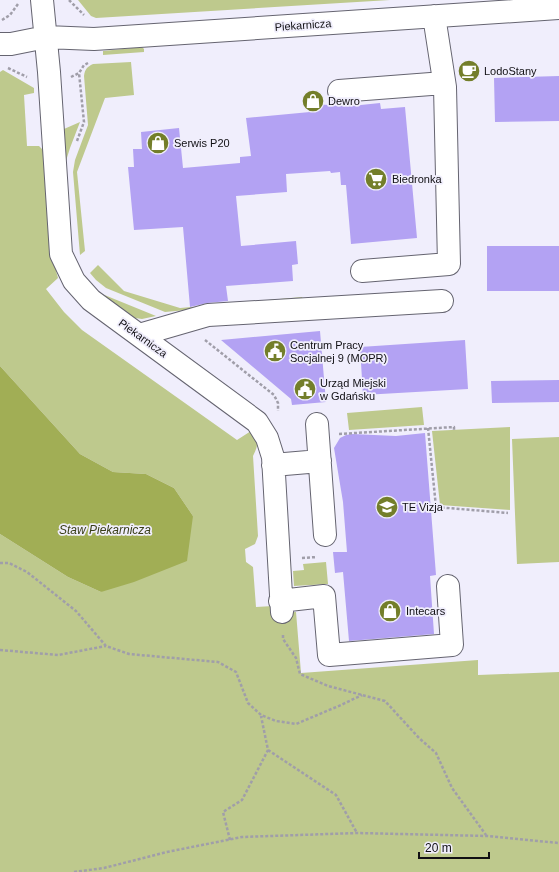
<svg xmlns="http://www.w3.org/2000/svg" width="559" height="872" font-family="Arial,sans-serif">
  <rect width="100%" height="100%" fill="#f0eefc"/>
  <!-- green -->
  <path fill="#bec98d" d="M 78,0 L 390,0 L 96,18 L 91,16 Z
    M 142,47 L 144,49 L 144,52 L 103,55 L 103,51 Z
    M 131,62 L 134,95 L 105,98 L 77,172 L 85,251 L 80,255 L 73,172 L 75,160 L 88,125 L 84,76 C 85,69 87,67 93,64 Z
    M 3,70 L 34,88 L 34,93 L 24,95 L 27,146 L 39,146 L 46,153 L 52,256 L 58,278 L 46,289 L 64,312 L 82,330 L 237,440 L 251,431 C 258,443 259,444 253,456 L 258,536 L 255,544 L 245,549 L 246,562 L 253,567 L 256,607 L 273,606 L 274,613 L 296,612 L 301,673 L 478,660 L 478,675 L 559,672 L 559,872 L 0,872 L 0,534 L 68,577 L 101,592 L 193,516 L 174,488 L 146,474 L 113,472 L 80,454 L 0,366 L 0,72 Z
    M 80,122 L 70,148 L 65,164 L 64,129 Z
    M 98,265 L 124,291 L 180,308 L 302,297 L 303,299 L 165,312 L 106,288 L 96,280 L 90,273 Z
    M 102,294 L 156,316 L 142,319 L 135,318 Z
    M 422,407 L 424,425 L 349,430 L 347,413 Z
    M 510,427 L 510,510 L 440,505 L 432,431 Z
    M 559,437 L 559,562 L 517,564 L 512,439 Z
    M 326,562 L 328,584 L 294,586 L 293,571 L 304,570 L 303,564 Z"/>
  <!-- water -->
  <path fill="#a1ae55" d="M 0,366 L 80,454 L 113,472 L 146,474 L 174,488 L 193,516 L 187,561 L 134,582 L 101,592 L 68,577 L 0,534 Z"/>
  <!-- building -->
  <path fill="#b3a2f3" d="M 559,76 L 559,121 L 495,122 L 494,78 Z
    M 380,103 L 381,109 L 405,107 L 417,238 L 351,244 L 346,185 L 341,185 L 340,172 L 331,173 L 330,171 L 286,174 L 287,192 L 236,196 L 241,246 L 296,241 L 298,264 L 292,265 L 293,281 L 226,286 L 228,301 L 207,303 L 190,307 L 183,227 L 134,230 L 128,167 L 134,167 L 133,149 L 142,149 L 141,132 L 179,128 L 183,168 L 240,163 L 240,157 L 251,156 L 246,118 L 310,112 L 309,104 L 351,106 Z
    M 487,246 L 559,246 L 559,291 L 487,291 Z
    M 320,331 L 326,402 L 292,405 L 291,399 L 221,340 Z
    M 465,340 L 468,389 L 363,395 L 360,347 Z
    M 559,380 L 559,402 L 492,403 L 491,381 Z
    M 425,433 L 436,575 L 430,576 L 434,634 L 349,641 L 343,572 L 335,573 L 333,552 L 347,552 L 343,502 L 334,448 L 340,438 L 346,435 L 352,434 L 396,436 Z"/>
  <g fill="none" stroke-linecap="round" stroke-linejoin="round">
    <!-- minor casing -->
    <g stroke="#656470" stroke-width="24">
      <path id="minor" d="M 42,0 L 49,72 L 61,254 L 74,281 L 91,300 L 257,422 L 267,438 L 273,457 L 282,612
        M 0,44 L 11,44 L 46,37 L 94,39 L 559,8
        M 339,91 L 444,83
        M 362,271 L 449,264 L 445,87 L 434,16
        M 139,335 L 208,315 L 442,301
        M 317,424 L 325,535
        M 273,465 L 320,461
        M 280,601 L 324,596 L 329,655 L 452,645 L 448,586"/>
    </g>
    <!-- path -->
    <path stroke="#a09ea9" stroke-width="2.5" stroke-dasharray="3 2" stroke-linecap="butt" d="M 69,0 L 84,15
      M 2,20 L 10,15 L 18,4
      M 8,68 L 27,77
      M 71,77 L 79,73 L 84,65 L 88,63
      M 77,141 L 84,122 L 79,73
      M 205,340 L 274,395 L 278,403 L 278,411
      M 428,428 L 436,507 L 508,513
      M 339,434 L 454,427 L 454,430
      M 302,558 L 317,557
      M 0,563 L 9,563 L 27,572 L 76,611 L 106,646 L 129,654 L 218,662 L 236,672 L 248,703 L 261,715 L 276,721 L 296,724 L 341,705 L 362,695
      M 283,635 L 283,639 L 296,658 L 300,674 L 328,686 L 385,701 L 419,738 L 436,753 L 452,788 L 486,835
      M 0,650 L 58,655 L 106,646
      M 268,750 L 336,795 L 357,833
      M 230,840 L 223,812 L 242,800 L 268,750 L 261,716
      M 74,872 L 104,868 L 167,852 L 242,837 L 357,833 L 487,836 L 559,843"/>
    <!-- minor -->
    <use href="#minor" stroke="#fff" stroke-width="22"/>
  </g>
  <!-- icons -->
  <defs>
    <g id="cafe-disc" transform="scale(1.15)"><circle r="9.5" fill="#737e2a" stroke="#f0eefc"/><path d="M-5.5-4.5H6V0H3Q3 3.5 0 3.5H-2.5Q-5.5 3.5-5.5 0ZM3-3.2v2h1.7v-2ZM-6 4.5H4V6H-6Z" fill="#fff"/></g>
    <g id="shop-disc" transform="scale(1.15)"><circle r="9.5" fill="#737e2a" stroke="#f0eefc"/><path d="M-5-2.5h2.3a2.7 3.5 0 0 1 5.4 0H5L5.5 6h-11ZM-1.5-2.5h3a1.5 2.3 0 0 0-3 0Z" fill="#fff"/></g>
    <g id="supermarket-disc" transform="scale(1.15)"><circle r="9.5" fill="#737e2a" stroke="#f0eefc"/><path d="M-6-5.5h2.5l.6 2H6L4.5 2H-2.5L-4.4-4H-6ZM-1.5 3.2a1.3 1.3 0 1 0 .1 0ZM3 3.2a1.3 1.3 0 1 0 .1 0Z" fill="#fff"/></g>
    <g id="civic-disc" transform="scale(1.15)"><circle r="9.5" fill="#737e2a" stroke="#f0eefc"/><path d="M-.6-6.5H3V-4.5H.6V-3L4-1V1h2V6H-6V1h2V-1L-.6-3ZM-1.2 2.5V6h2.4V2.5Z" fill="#fff"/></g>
    <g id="school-disc" transform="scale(1.15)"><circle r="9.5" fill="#737e2a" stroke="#f0eefc"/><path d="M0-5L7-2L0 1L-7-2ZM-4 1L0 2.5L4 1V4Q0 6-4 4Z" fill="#fff"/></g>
  </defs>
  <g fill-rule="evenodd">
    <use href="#cafe-disc" x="469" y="71"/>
    <use href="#shop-disc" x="313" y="101"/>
    <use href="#shop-disc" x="158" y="143"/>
    <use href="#supermarket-disc" x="376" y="179"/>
    <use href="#civic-disc" x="275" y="351"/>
    <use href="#civic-disc" x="305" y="389"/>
    <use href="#school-disc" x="387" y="507"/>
    <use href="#shop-disc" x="390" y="611"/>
  </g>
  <g text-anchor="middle" stroke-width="3.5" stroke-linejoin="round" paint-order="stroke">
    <!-- street labels -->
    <g font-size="11" fill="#100f13" stroke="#f0eefc">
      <text transform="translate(303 25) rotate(-4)" y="4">Piekarnicza</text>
      <text transform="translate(143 338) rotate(36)" y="4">Piekarnicza</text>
    </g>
    <!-- poi labels -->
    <g font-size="11" fill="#100f13" stroke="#f0eefc" text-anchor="start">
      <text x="484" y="75">LodoStany</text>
      <text x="328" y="105">Dewro</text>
      <text x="174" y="147">Serwis P20</text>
      <text x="392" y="183">Biedronka</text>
      <text x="290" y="349">Centrum Pracy<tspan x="290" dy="13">Socjalnej 9 (MOPR)</tspan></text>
      <text x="320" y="387">Urząd Miejski<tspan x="320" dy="13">w Gdańsku</tspan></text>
      <text x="402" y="511">TE Vizja</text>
      <text x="406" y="615">Intecars</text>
    </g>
    <!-- water labels -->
    <g font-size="12" font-style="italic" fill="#393e18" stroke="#f0eefc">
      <text x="105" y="534">Staw Piekarnicza</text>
    </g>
  </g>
  <!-- scale -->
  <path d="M419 852v6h70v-6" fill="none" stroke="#100f13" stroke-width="2"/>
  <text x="425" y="852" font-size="12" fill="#100f13" stroke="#f0eefc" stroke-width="3" paint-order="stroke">20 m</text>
</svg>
